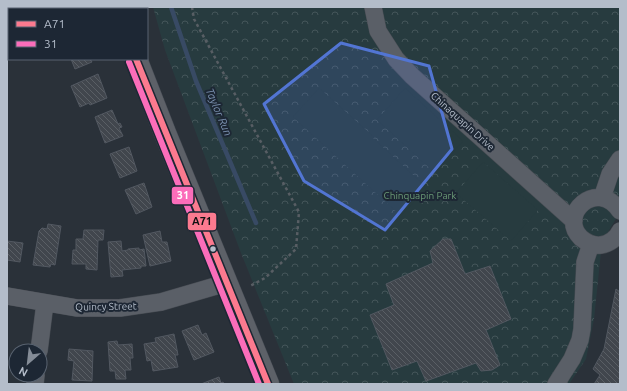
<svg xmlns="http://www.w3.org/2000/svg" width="627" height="391" font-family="Ubuntu,sans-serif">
  <defs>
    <pattern id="forest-crowns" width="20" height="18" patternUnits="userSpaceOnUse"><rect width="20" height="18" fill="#273b3f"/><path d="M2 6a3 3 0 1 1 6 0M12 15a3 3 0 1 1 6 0" fill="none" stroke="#445559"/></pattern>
    <pattern id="building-back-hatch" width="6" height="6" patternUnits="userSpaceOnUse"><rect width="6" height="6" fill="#41464d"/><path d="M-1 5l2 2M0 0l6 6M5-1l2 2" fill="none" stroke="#5a5f65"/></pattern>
  </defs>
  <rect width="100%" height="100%" fill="#2a3139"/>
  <!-- forest -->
  <path fill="url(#forest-crowns)" d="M 153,7 L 620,7 L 620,212 L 602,242 L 594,319 L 586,359 L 569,384 L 294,384 L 241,253 L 165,50 Z"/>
  <!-- pitch -->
  <path fill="#273b3f" d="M 319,88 L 374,137 L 373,138 L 427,188 L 401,216 L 293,117 Z
    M 405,88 L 463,141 L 435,173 L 377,120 Z
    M 483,162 L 538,210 L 511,241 L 456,193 Z"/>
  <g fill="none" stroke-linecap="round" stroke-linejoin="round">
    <!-- stream -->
    <path stroke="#384a64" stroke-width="4.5" d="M 171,7 L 196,81 L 256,223"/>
  </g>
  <!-- building -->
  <path fill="url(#building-back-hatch)" stroke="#525861" d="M 52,7 L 71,7 L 72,9 L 50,9 L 50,8 Z
    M 71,59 L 90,59 L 92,62 L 75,69 Z
    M 98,74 L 107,98 L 90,105 L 89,103 L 80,107 L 71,86 Z
    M 112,110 L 118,124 L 120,123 L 122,127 L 119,128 L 123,136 L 105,143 L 95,117 Z
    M 129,147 L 137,171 L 120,178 L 110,154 Z
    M 144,183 L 152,207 L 136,214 L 125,190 Z
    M 48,224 L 61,226 L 55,265 L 51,264 L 50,267 L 33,265 L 39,231 L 42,228 L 47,229 Z
    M 84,230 L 104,230 L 103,240 L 98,240 L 97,270 L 86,269 L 86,264 L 72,264 L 73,250 L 76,250 L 76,239 L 83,239 Z
    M 160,231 L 162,242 L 167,242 L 171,261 L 150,266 L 143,235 Z
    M 443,239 L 451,239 L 465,274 L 490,266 L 511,319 L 486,330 L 500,365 L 492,370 L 481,371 L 476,363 L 426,381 L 417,361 L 392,370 L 370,315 L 394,305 L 386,284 L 433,263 L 430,251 Z
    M 7,241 L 23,243 L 20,262 L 7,260 Z
    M 121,241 L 122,251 L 128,250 L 128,249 L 139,248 L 139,250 L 144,249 L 146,266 L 141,266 L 141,268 L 122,270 L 123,276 L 111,277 L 108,242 Z
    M 616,289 L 620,292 L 620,384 L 594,384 L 600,375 L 593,369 L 604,349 Z
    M 198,325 L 202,335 L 206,333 L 214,352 L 194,360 L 182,331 Z
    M 174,334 L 178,355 L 175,355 L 178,367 L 153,371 L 151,360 L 147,361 L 144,344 L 156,342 L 155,338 Z
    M 117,341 L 118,345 L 132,344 L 133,358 L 130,358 L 131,370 L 125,370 L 126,379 L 116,379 L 115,371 L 110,371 L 108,342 Z
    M 69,349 L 93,351 L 92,381 L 72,380 L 74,361 L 68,360 Z
    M 219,377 L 221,383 L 223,382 L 224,384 L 201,384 Z"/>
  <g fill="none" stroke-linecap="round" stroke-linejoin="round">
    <!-- street casing -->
    <g stroke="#484d54" stroke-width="18">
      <path id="street" d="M 373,7 L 378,31 L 396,59 L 412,76 L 574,221
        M 602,198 L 610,174 L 620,159
        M 620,211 C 597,177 557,215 581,238 C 587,243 593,246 601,245 C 609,244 617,238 620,231
        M 7,296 L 77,308 L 120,308 L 161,302 L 226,283
        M 39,351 L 45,303
        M 35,384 L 36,375
        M 556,384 L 572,359 L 580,340 L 582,329 L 585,262 L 591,244"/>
    </g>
    <!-- primary casing -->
    <g stroke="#484d56" stroke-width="23">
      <path id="primary" d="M 118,7 L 119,9
        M 136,59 L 165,133 L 268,384"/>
    </g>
    <!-- path -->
    <path stroke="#585e64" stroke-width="2.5" stroke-dasharray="3 3" stroke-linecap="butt" d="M 192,7 L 194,19 L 299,212 L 296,249 L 265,278 L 250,286"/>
    <!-- street -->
    <use href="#street" stroke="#5a5f67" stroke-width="17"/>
    <!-- primary -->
    <use href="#primary" stroke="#5d6168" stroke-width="22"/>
    <!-- bus-1 casing -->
    <g stroke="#1d2734" stroke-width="9">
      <path id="bus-1" d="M 136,59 L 268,384"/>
    </g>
    <!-- bus-2 casing -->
    <g stroke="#1d2734" stroke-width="9">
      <path id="bus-2" d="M 129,62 L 259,384"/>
    </g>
    <!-- bus-1 -->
    <use href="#bus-1" stroke="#fc7a8f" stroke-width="6"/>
    <!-- bus-2 -->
    <use href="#bus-2" stroke="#fb6dba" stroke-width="6"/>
  </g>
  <!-- marked area -->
  <path fill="#5275d3" fill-opacity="0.2" stroke="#5275d3" stroke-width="3" stroke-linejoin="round" d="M 341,43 L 429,66 L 452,149 L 385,230 L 304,181 L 264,104 Z"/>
  <!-- markers -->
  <circle fill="#b4bdca" stroke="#1d2734" stroke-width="1.5" cx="213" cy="249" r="3.5"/>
  <g text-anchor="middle" stroke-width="4" stroke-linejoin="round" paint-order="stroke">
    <!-- street labels -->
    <g font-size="10" fill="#b4bdca" stroke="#1d2734">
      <text transform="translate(463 121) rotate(42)" y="4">Chinaquapin Drive</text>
      <text transform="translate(106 306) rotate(-1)" y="4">Quincy Street</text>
    </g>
    <!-- park labels -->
    <g font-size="10" fill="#6b9b76" stroke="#1d2734">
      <text x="420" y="199">Chinquapin Park</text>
    </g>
    <!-- water labels -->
    <g font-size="11" font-style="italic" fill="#7c93b2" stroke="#1d2734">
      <text transform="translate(219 112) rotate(67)" y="4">Taylor Run</text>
    </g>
  </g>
  <g stroke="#1d2734" stroke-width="1.5">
    <rect x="171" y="186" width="23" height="19" rx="4" fill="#fb6dba"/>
    <rect x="187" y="212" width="30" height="19" rx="4" fill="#fc7a8f"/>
  </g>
  <g font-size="11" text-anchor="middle" font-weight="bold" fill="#fff">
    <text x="183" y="199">31</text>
  </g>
  <g font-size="11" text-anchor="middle" font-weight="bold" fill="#111">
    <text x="202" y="225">A71</text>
  </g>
  <!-- border -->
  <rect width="627" height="391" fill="none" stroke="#b4bdca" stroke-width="16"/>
  <!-- legend -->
  <rect x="8" y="8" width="140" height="52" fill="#1d2734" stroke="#596370"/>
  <rect x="16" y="21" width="20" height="6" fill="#fc7a8f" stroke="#596370"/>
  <text x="44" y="28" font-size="12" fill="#b4bdca">A71</text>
  <rect x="16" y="41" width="20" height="6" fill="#fb6dba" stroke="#596370"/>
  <text x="44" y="48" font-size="12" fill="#b4bdca">31</text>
  <!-- north arrow -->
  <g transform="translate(28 363) rotate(208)"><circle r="19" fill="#1d2734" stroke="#596370"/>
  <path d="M0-3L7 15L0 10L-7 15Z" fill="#848c97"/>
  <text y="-6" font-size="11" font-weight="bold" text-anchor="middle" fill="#b4bdca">N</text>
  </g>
</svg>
